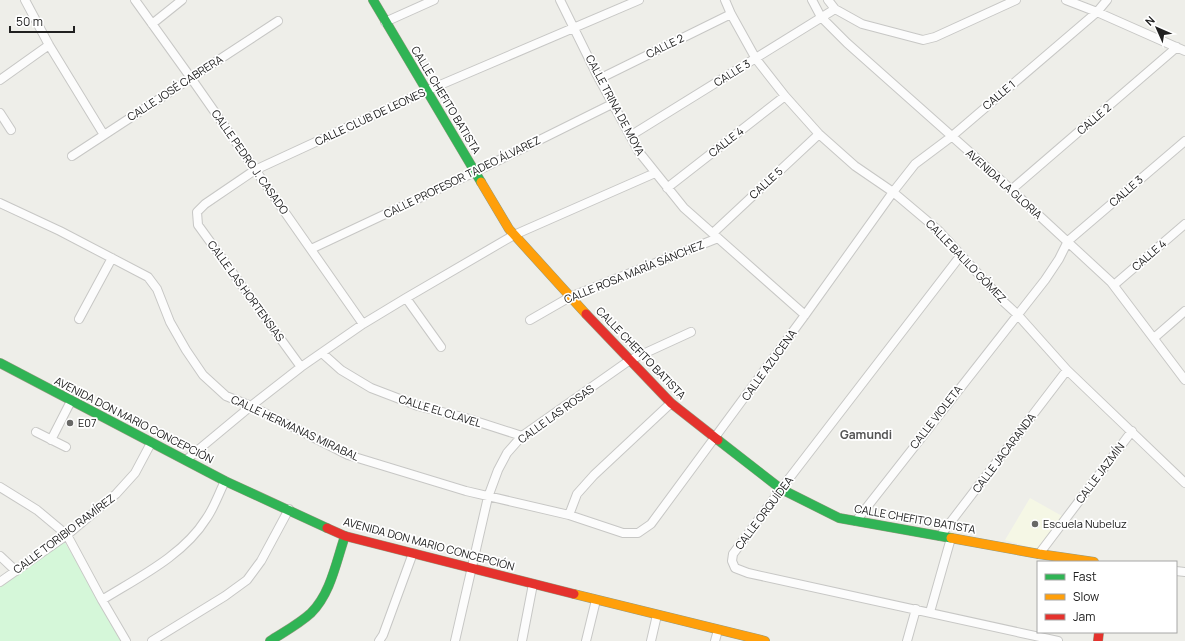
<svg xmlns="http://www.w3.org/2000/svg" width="1185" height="641" font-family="Manrope,sans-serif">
  <rect width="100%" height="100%" fill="#eeeee9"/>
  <!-- education -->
  <path fill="#f5f7e5" d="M 1030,498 L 1062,516 L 1050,535 L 1039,550 L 1005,540 Z"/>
  <!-- park -->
  <path fill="#d5f7d9" d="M 62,538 L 125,641 L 0,641 L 0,586 Z"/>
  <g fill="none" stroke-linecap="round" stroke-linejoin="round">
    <!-- street casing -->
    <g stroke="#c7c7c5" stroke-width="10">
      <path id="street" d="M 25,0 L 49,45 L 104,135
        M 135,0 L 191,78 L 363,324
        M 560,0 L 596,73 L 639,152 L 684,208 L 805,315
        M 725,0 L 731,14 L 756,59 L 785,96 L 819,134 L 855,166 L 893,192 L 938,230 L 1005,303 L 1017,314 L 1067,370 L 1185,483
        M 812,0 L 821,17 L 847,43 L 991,171 L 1111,282 L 1185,380
        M 828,0 L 835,9 L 862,24 L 923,40 L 935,37 L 1016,0
        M 1066,0 L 1097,12 L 1185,51
        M 385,22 L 434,0
        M 152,24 L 182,0
        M 599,79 L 731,14
        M 0,80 L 49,45
        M 0,113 L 11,130
        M 630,136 L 835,9
        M 72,156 L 278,21
        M 667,188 L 785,96
        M 1011,190 L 1177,47
        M 0,203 L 60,231 L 148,277 L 157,289 L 170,322 L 186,350 L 203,375 L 226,396 L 251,406 L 348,455 L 466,491 L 569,515 L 623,533 L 638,533 L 651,524 L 805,315 L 893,192 L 915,164 L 951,137 L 1097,12 L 1107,0
        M 713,233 L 819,134
        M 311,249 L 475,172 L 612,104
        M 961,255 L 781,489 L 733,554 L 732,561 L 735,568 L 748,573 L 1058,641
        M 1114,285 L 1185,224
        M 406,298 L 441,347
        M 79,319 L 112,258
        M 530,320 L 570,297 L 718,238
        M 1154,338 L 1185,311
        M 322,353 L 341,370 L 371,388 L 418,406 L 466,418 L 522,436
        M 301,367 L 198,225 L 197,212 L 205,204 L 255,170 L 426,91 L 639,0
        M 36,432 L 66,447
        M 51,440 L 71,401
        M 186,460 L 251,406 L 301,367 L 363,324 L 406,298 L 514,235 L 655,173
        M 0,487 L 37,510 L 67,535 L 102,600 L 126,641
        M 569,515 L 577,494 L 594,475 L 671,403
        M 856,521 L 1045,280 L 1059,259 L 1068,241 L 1185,141
        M 940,536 L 1067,370
        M 1039,554 L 1132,431
        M 0,556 L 16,571
        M 1176,571 L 1185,572
        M 0,582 L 67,535 L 116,494 L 135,473 L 151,443
        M 102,600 C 137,578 183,556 206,519 C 214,508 219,493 225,481
        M 930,612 L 951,538
        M 152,641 L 225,596 L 247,580 L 261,561 L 289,509
        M 379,641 L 383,635 L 413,553
        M 455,641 L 488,497 L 498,470 L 507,453 L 522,436 L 630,360 L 691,332
        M 522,641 L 533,584
        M 586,641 L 596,600
        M 651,641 L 657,615
        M 715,641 L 718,630
        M 907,641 L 916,609"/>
    </g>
    <!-- fast casing -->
    <g stroke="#949a7f" stroke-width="10">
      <path id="fast" d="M 373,0 L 481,182
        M 0,363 L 225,481 L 327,528
        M 718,440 L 781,489 L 839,518 L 951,538
        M 270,641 C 284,632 299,624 311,613 C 331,593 336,562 345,536"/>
    </g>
    <!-- slow casing -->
    <g stroke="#949a7f" stroke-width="10">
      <path id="slow" d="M 481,182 L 509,229 L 586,314
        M 951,538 L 1039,554 L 1094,562
        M 574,594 L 765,641"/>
    </g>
    <!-- jam casing -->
    <g stroke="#949a7f" stroke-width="10">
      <path id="jam" d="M 586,314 L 671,403 L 718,440
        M 327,528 L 345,536 L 574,594
        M 1098,641 L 1099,632"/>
    </g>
    <!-- street -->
    <use href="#street" stroke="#fcfcfc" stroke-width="8"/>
    <!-- fast -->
    <use href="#fast" stroke="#30b455" stroke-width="9"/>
    <!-- slow -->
    <use href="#slow" stroke="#ff9f0a" stroke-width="9"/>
    <!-- jam -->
    <use href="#jam" stroke="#e5322d" stroke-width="9"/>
  </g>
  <!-- markers -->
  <g fill="#686866" stroke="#fff" stroke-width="1.5">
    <circle cx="70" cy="423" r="4"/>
    <circle cx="1035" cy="524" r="4"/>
  </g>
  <g text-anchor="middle" stroke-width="3.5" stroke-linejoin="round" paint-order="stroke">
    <!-- street labels -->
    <g font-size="11" fill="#202020" stroke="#fff">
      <text transform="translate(665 46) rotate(-26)" y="4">CALLE 2</text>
      <text transform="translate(732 73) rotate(-32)" y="4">CALLE 3</text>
      <text transform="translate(175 88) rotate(-33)" y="4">CALLE JOSÉ CABRERA</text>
      <text transform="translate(999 95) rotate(-40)" y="4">CALLE 1</text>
      <text transform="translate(446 100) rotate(59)" y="4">CALLE CHEFITO BATISTA</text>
      <text transform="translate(615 105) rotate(62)" y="4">CALLE TRINA DE MOYA</text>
      <text transform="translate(370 117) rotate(-25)" y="4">CALLE CLUB DE LEONES</text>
      <text transform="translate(1094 119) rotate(-41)" y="4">CALLE 2</text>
      <text transform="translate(726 142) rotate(-38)" y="4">CALLE 4</text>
      <text transform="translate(250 162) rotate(55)" y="4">CALLE PEDRO J. CASADO</text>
      <text transform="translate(462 177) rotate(-26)" y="4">CALLE PROFESOR TADEO ÁLVAREZ</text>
      <text transform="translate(766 183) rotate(-43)" y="4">CALLE 5</text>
      <text transform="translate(1004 184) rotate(42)" y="4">AVENIDA LA GLORIA</text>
      <text transform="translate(1126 191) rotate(-41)" y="4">CALLE 3</text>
      <text transform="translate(1149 255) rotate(-41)" y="4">CALLE 4</text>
      <text transform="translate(966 261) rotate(46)" y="4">CALLE BALILO GÓMEZ</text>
      <text transform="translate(634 272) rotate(-22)" y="4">CALLE ROSA MARÍA SÁNCHEZ</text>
      <text transform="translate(246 291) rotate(54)" y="4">CALLE LAS HORTENSIAS</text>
      <text transform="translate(641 353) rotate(46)" y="4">CALLE CHEFITO BATISTA</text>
      <text transform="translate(769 365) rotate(-54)" y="4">CALLE AZUCENA</text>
      <text transform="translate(440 411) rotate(17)" y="4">CALLE EL CLAVEL</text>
      <text transform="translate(556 414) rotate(-36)" y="4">CALLE LAS ROSAS</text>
      <text transform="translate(936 417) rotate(-52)" y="4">CALLE VIOLETA</text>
      <text transform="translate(134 420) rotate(27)" y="4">AVENIDA DON MARIO CONCEPCIÓN</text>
      <text transform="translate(295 428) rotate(25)" y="4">CALLE HERMANAS MIRABAL</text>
      <text transform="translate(1004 453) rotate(-53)" y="4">CALLE JACARANDA</text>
      <text transform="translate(1100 473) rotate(-53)" y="4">CALLE JAZMÍN</text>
      <text transform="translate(764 513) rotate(-53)" y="4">CALLE ORQUÍDEA</text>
      <text transform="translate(915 519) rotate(10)" y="4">CALLE CHEFITO BATISTA</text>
      <text transform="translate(64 534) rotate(-37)" y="4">CALLE TORIBIO RAMÍREZ</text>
      <text transform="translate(429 544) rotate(15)" y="4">AVENIDA DON MARIO CONCEPCIÓN</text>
    </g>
    <!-- poi labels -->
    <g font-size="11" fill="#202020" stroke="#fff" text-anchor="start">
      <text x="78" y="427">E07</text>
      <text x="1043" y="528">Escuela Nubeluz</text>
    </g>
    <!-- neighbourhood labels -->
    <g font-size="12" font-weight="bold" fill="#535353" stroke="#fff">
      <text x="866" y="439">Gamundi</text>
    </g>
  </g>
  <!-- legend -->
  <rect x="1037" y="561" width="140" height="72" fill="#ffffff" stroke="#a6a6a6"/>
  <rect x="1045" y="574" width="20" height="6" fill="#30b455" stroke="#a6a6a6"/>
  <text x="1073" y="581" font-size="12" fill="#202020">Fast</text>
  <rect x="1045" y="594" width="20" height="6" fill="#ff9f0a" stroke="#a6a6a6"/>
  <text x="1073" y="601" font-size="12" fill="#202020">Slow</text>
  <rect x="1045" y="614" width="20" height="6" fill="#e5322d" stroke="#a6a6a6"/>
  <text x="1073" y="621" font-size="12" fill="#202020">Jam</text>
  <!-- north arrow -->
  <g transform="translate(1157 28) rotate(315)" stroke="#ffffff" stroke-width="3" paint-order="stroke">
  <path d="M0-3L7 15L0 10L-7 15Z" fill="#202020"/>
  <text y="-6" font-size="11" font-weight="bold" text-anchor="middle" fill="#202020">N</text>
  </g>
  <!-- scale -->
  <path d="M10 26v6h64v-6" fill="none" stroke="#202020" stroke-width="2"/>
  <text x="16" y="26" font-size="12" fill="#202020" stroke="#ffffff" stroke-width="3" paint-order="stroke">50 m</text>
</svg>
